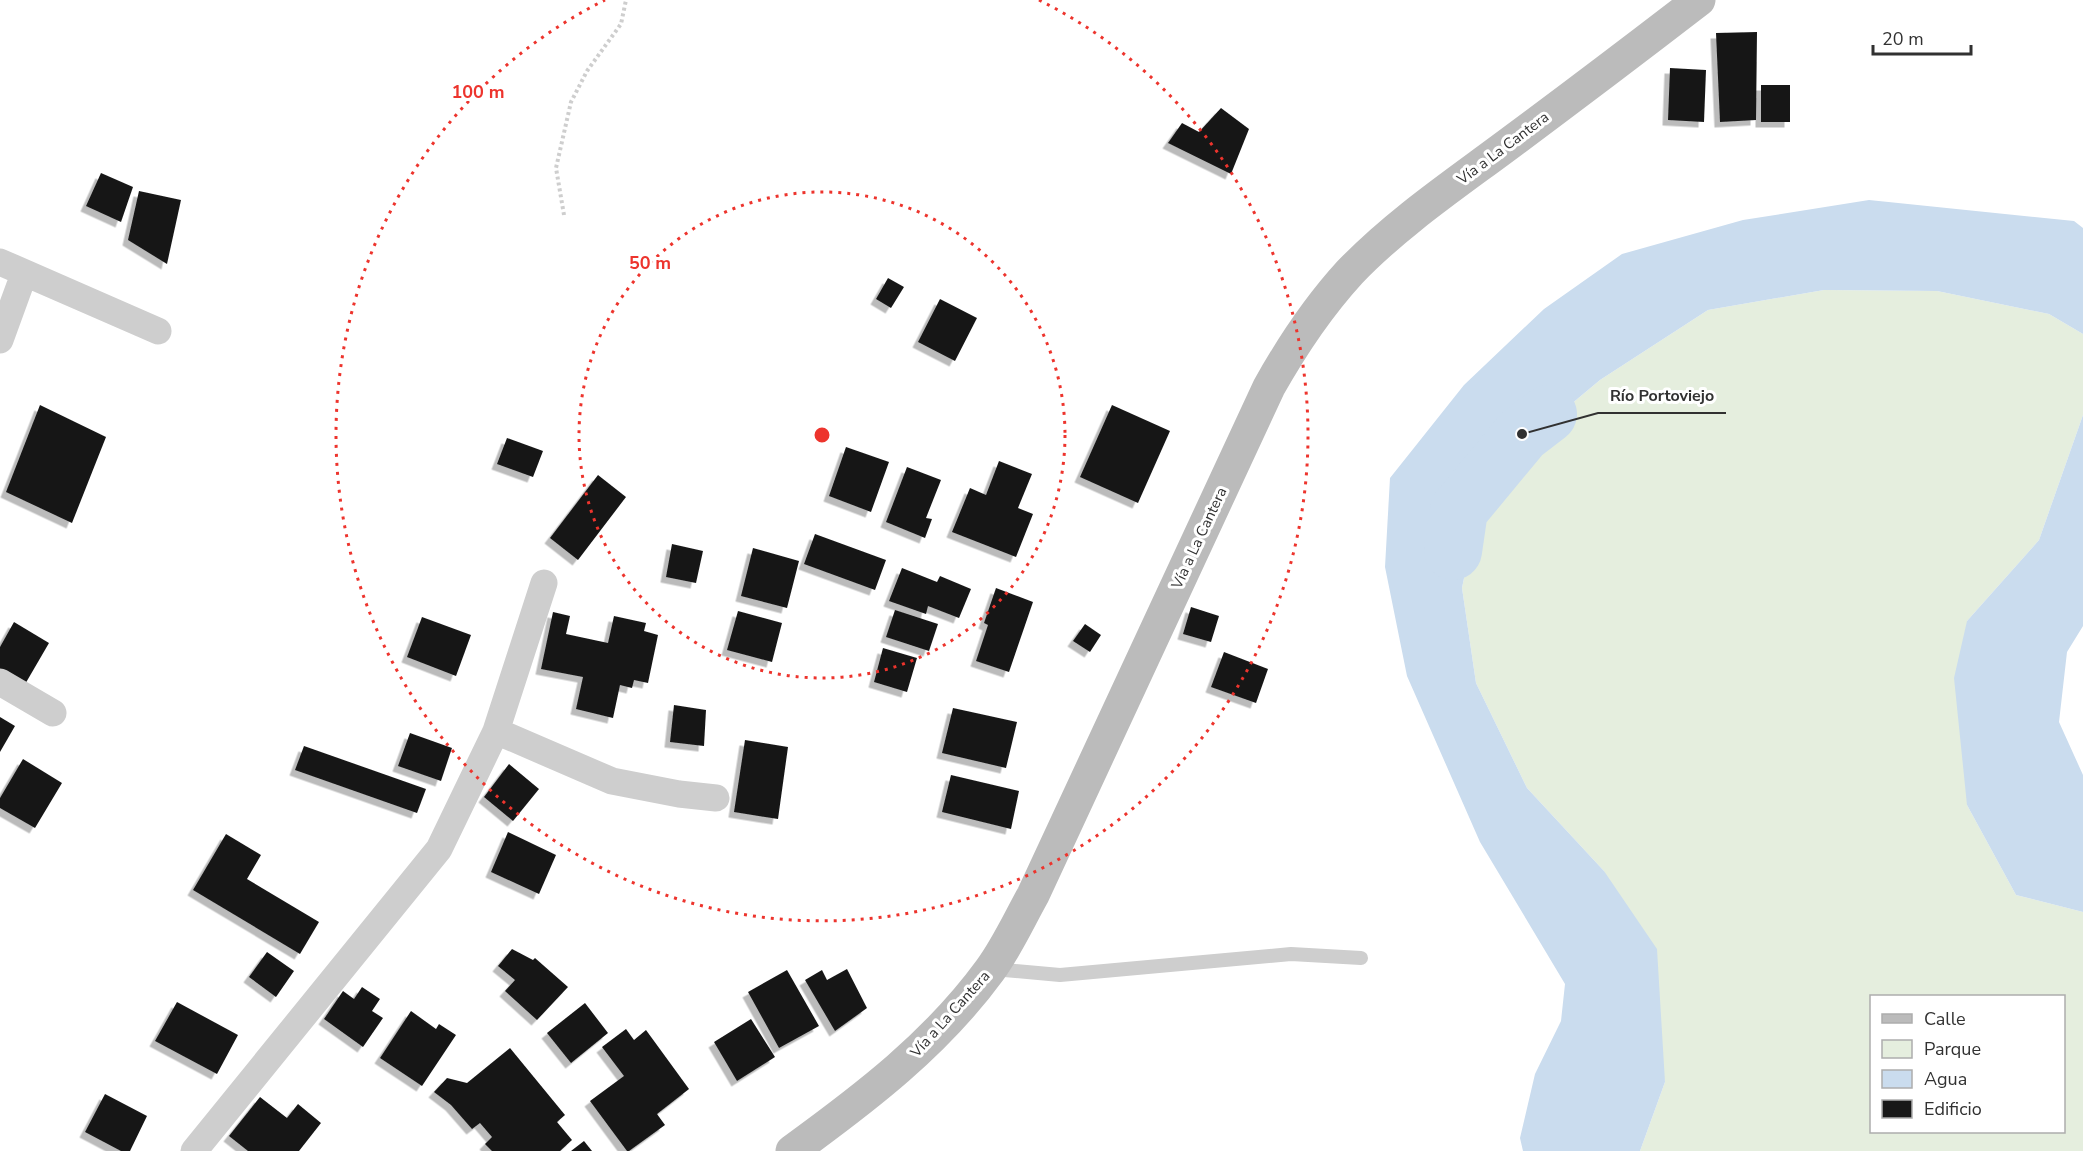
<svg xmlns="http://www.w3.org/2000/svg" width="2083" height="1151" font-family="'Nunito Sans',sans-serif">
  <defs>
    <filter id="shadow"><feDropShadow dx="-5.5" dy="5.5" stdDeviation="0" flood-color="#0004"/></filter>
  </defs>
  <rect width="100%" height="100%" fill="#fff"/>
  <!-- green -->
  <path fill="#e5eede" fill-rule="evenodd" d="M 1824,290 L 1937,291 L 2049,314 L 2083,334 L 2083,415 L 2039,540 L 1967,621 L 1967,805 L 2016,895 L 2083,912 L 2083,1151 L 1640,1151 L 1665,1082 L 1604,871 L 1527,788 L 1476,683 L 1462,588 L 1485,476 L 1600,380 L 1708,310 ZM 1872,996 L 2064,996 L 2064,1132 L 1872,1132 Z"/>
  <!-- water -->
  <path fill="#cadcee" d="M 1869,200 L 2074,221 L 2083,228 L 2083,334 L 2049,314 L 1937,291 L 1824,290 L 1708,310 L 1600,380 L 1485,476 L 1462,588 L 1476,683 L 1527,788 L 1604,871 L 1657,949 L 1665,1082 L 1640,1151 L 1523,1151 L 1520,1138 L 1535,1074 L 1561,1021 L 1565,984 L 1480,842 L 1407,676 L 1385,567 L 1390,478 L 1464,385 L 1544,309 L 1622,254 L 1743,220 Z
    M 2083,415 L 2083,626 L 2067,652 L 2059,722 L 2083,775 L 2083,912 L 2016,895 L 1967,805 L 1954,678 L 1967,621 L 2039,540 Z"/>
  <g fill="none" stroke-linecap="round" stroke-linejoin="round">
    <!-- river -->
    <path stroke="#cadcee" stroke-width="58" d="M 1453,551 L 1459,510 L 1522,434 L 1548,414"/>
  </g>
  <!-- building -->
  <path fill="#181818" filter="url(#shadow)" d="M 1757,32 L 1756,120 L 1720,122 L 1716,33 Z
    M 1670,68 L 1706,70 L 1704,122 L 1668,120 Z
    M 1761,85 L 1790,85 L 1790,122 L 1761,122 Z
    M 1221,108 L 1249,129 L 1231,174 L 1168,143 L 1182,123 L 1199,132 Z
    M 101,173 L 133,187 L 121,222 L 86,206 Z
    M 139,191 L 181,200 L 167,264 L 128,240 Z
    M 888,278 L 904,287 L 891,308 L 876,299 Z
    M 940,299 L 977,318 L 955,361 L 918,342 Z
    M 40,405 L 106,437 L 72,523 L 6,492 Z
    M 1112,405 L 1170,431 L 1138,503 L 1080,477 Z
    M 507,438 L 543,451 L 533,477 L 497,464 Z
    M 846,447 L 889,462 L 871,512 L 829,496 Z
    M 999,461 L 1032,474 L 1018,508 L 1033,514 L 1016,557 L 952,532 L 970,488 L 986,495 Z
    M 907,467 L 941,480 L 926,518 L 932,519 L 925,538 L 886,522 Z
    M 598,475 L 626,497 L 578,560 L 550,538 Z
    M 815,534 L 886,560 L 875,590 L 804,564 Z
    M 672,544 L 703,551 L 696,583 L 666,577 Z
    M 753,548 L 799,561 L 787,608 L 741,596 Z
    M 902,568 L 937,582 L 940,576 L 971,589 L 959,618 L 928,606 L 926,614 L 889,601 Z
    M 996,588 L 1033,602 L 1009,672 L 976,661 L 988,625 L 984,623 Z
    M 1191,607 L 1219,616 L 1211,642 L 1183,634 Z
    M 895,610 L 938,624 L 929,651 L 886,637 Z
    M 738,611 L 782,623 L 772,662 L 727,650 Z
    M 553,612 L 570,616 L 566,634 L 608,643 L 614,616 L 646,623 L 644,631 L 658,635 L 648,683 L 634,680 L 632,688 L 620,685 L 613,718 L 576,709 L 583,677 L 541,669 Z
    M 422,617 L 471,635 L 456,676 L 407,657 Z
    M 14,622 L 49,643 L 24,686 L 0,671 L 0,647 Z
    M 1085,624 L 1101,635 L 1090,652 L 1073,641 Z
    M 883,648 L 917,658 L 907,692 L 874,682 Z
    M 1224,652 L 1268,669 L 1256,703 L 1211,687 Z
    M 674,705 L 706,710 L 704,746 L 670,742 Z
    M 953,708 L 1017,722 L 1006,768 L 942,753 Z
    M 0,717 L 15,726 L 0,752 Z
    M 410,733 L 452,748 L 441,781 L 398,766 Z
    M 745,740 L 788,747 L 778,819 L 734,812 Z
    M 304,746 L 426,789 L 417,813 L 295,770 Z
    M 23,759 L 62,783 L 35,828 L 0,808 L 0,798 Z
    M 509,764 L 539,789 L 513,821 L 484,797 Z
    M 951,775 L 1019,791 L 1011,829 L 942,812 Z
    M 508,832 L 556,855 L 539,894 L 491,872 Z
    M 226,834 L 261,855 L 247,879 L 319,922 L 300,954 L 193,890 Z
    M 512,949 L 533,960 L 535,958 L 568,987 L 537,1020 L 505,991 L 515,980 L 498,966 Z
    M 267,952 L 294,971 L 276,997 L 249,977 Z
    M 847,969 L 867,1008 L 835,1031 L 805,980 L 822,970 L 827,980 Z
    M 787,970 L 819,1026 L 779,1048 L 748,992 Z
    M 362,987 L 380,999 L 372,1011 L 383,1018 L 363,1047 L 324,1019 L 343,991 L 354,999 Z
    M 177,1002 L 238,1035 L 217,1074 L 155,1041 Z
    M 585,1003 L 608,1033 L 571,1063 L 547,1033 Z
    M 411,1011 L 436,1029 L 439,1024 L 456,1035 L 422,1086 L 380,1058 Z
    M 751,1019 L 775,1057 L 737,1081 L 714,1042 Z
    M 626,1029 L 634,1040 L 646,1030 L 689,1089 L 657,1114 L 665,1125 L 629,1151 L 627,1151 L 590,1101 L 624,1076 L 602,1047 Z
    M 510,1048 L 565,1115 L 557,1122 L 572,1140 L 560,1151 L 492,1151 L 485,1144 L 492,1137 L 480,1123 L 472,1129 L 451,1105 L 434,1092 L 447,1078 L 467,1083 Z
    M 105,1094 L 147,1116 L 130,1151 L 121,1151 L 85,1132 Z
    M 260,1097 L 287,1118 L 298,1104 L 321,1123 L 299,1151 L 248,1151 L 229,1136 Z
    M 584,1141 L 592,1151 L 571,1151 Z"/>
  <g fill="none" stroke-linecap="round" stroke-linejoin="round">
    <!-- path -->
    <path stroke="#cecece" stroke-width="4" stroke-dasharray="3 3" stroke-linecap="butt" d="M 564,215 L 556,168 L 571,102 L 587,71 L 621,24 L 626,0"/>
    <!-- lane -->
    <path stroke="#cecece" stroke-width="14" d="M 993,969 L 1060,975 L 1291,954 L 1361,958"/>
    <!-- street -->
    <path stroke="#cecece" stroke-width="27" d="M 0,262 L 158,331
      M 0,340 L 24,274
      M 0,682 L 53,713
      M 496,731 L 612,781 L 679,794 L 716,798
      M 194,1151 L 439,849 L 496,731 L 544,583"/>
    <!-- secondary -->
    <path stroke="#bbb" stroke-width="33" d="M 792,1151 C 865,1098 936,1044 990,970 C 1007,947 1019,920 1033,895 L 1269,387 C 1292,346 1318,307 1350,272 C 1398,222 1458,182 1514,140 C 1576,94 1638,47 1699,0"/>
  </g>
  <!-- distance rings -->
  <g fill="none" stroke="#ed342d" stroke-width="3" stroke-dasharray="3 6">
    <circle cx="822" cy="435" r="243"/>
    <path d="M1039 0A486 486 0 1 1 605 0"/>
  </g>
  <g text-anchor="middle" stroke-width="6" stroke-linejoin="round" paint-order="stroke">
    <!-- street labels -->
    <g font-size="15" fill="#313131" stroke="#fff">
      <text transform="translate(1503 148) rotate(-37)" y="5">Vía a La Cantera</text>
      <text transform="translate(1199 538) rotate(-65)" y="5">Vía a La Cantera</text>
      <text transform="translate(950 1014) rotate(-48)" y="5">Vía a La Cantera</text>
    </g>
  </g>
  <circle cx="822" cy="435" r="9" fill="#ed342d" stroke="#fff" stroke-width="3"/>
  <g font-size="18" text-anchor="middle" font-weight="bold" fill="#ed342d" stroke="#fff" stroke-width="6" stroke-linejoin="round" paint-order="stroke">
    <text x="478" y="98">100 m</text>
    <text x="650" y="269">50 m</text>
  </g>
  <!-- callouts -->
  <path fill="none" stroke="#313131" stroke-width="2" d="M1522 434L1598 413H1726"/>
  <circle fill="#313131" stroke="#fff" stroke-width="2" cx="1522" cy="434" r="6"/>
  <g font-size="16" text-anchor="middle" font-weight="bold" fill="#313131" stroke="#fff" stroke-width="6" stroke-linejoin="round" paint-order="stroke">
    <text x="1662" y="401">Río Portoviejo</text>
  </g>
  <!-- legend -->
  <rect x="1870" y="995" width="195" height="138" fill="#ffffff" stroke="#adadad" stroke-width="1.5"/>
  <rect x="1882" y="1014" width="30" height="9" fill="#bbbbbb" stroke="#adadad" stroke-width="1.5"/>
  <text x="1924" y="1025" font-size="18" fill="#313131">Calle</text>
  <rect x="1882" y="1040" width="30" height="18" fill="#e5eede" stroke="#adadad" stroke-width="1.5"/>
  <text x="1924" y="1055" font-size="18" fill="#313131">Parque</text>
  <rect x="1882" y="1070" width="30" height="18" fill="#cadcee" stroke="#adadad" stroke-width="1.5"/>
  <text x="1924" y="1085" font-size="18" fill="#313131">Agua</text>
  <rect x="1882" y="1100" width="30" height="18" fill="#181818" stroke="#adadad" stroke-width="1.5"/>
  <text x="1924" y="1115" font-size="18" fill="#313131">Edificio</text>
  <!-- scale -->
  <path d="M1873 45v9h98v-9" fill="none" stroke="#313131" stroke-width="3"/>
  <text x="1882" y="45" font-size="18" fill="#313131" stroke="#ffffff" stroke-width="4.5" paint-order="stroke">20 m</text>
</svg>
